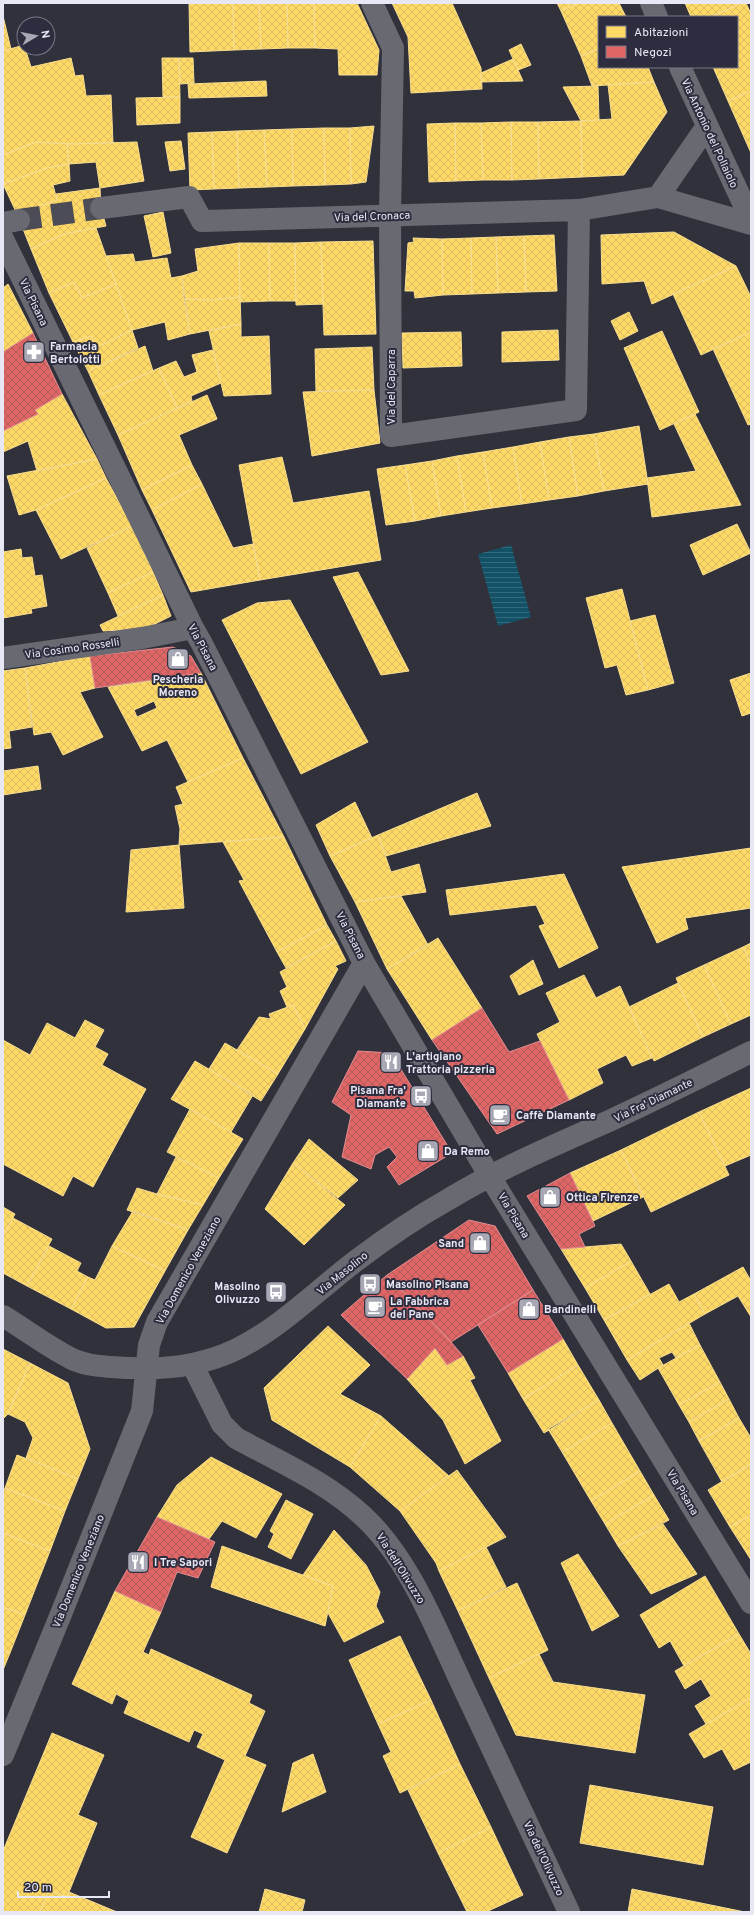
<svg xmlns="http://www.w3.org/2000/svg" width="754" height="1915" font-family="Overpass,sans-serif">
  <defs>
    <pattern id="water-rules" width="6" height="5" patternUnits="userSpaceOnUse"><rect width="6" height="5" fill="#135166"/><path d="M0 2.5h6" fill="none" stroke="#356a7c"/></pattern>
    <pattern id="homes-cross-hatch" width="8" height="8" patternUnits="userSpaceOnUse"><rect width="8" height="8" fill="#ffd966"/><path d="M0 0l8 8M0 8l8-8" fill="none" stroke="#dabc60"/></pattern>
    <pattern id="shops-cross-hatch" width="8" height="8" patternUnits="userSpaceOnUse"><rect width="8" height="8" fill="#e06666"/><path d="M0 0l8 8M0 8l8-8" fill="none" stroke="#b25c5d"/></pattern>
  </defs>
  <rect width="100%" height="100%" fill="#31313b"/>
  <!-- water -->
  <path fill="url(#water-rules)" d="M 511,545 L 531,617 L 498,626 L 478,554 Z"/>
  <!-- homes -->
  <path fill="url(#homes-cross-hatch)" stroke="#f8de91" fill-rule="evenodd" d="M 189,3 L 233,3 L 234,50 L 190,52 Z
    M 233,3 L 259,3 L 261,49 L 234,50 Z
    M 259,3 L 287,3 L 288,48 L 261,49 Z
    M 287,3 L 314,3 L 315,48 L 288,48 Z
    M 314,3 L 357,3 L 379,50 L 377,75 L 339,75 L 338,49 L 315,48 Z
    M 392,3 L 452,3 L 481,68 L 482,89 L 411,93 L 408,37 Z
    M 557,3 L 578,3 L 561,11 Z
    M 578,3 L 619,3 L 626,17 L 599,17 L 599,49 L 581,56 L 561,11 Z
    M 685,3 L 742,3 L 711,17 L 691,17 Z
    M 742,3 L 746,3 L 751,14 L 751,91 L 728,101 L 713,67 L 737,67 L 737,17 L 711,17 Z
    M 3,16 L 11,49 L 3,51 Z
    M 521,44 L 531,65 L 518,70 L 509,50 Z
    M 24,45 L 31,67 L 71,58 L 75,76 L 83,75 L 86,96 L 111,95 L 113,143 L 73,144 L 36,142 L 3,155 L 3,51 Z
    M 599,49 L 599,67 L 648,67 L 654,82 L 592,86 L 581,56 Z
    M 162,58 L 179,58 L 180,97 L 163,97 Z
    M 179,58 L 193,58 L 194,83 L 180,84 Z
    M 513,59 L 523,81 L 481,82 L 481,73 Z
    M 266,81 L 267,96 L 189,98 L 188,84 Z
    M 654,82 L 667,112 L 624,175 L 582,177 L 581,121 L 612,119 L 608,85 Z
    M 598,86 L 599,120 L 581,121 L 563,87 Z
    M 751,91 L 751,153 L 728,101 Z
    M 180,97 L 180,123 L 137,125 L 136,98 Z
    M 581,121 L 582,177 L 539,179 L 538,122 Z
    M 511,122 L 512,180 L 483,180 L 481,123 Z
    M 511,122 L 538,122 L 539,179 L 512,180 Z
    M 455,123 L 456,181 L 429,182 L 427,124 Z
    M 455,123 L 481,123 L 483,180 L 456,181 Z
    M 374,126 L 366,182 L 351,184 L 350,128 Z
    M 324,128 L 325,185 L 293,186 L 292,129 Z
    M 324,128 L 350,128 L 351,184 L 325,185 Z
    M 292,129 L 293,186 L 267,187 L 264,130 Z
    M 264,130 L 267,187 L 239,188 L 237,131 Z
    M 237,131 L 239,188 L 214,189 L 212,132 Z
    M 212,132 L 214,189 L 190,190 L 188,133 Z
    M 181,141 L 185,169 L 170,171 L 165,142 Z
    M 36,142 L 67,144 L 69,164 L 47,168 L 3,184 L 3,155 Z
    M 137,142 L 144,181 L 100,188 L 96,162 L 69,164 L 67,144 Z
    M 69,164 L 70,181 L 53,185 L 57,200 L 17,214 L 3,184 L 47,168 Z
    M 100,188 L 101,208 L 106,226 L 64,234 L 31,249 L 17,214 L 57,200 L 56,194 Z
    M 163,212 L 171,253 L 153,257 L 144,216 Z
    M 96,228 L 116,284 L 82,298 L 74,282 L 49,293 L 31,249 L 64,234 Z
    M 674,232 L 736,266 L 652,304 L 644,281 L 602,284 L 601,235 Z
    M 554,235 L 557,291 L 526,292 L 524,236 Z
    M 524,236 L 526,292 L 498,293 L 496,237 Z
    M 496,237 L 498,293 L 472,294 L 471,238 Z
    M 413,238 L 442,239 L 443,295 L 415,298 L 414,291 L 405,291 L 408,243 L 414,242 Z
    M 471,238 L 472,294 L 443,295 L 442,239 Z
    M 373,241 L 376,334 L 324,335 L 321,242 Z
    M 321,242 L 323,304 L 296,305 L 295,243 Z
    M 239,243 L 240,297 L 210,300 L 184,299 L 182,276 L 198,271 L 195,249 Z
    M 239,243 L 269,243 L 270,301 L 240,302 Z
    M 269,243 L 295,243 L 296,301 L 270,301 Z
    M 133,254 L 135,262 L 167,258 L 171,278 L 182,276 L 190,334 L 168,340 L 165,322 L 132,330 L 106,256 Z
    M 736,266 L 751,297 L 751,332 L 701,355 L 673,294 Z
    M 74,282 L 82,298 L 116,284 L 132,330 L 96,348 L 91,336 L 73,342 L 49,293 Z
    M 8,284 L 33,333 L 3,352 L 3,288 Z
    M 240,297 L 241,324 L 190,334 L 184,299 L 210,300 Z
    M 629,312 L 638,331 L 620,340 L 611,321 Z
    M 241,324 L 241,337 L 269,336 L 271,394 L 224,396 L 209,331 Z
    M 132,330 L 138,348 L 88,371 L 73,342 L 91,336 L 96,348 Z
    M 558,330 L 559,360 L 502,362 L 502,332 Z
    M 662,331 L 699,412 L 660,430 L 624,348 Z
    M 461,332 L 462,366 L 403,368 L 402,333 Z
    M 751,332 L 751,424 L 748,425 L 713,349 Z
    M 145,346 L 153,371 L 99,395 L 88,371 Z
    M 372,347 L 374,390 L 316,391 L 315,349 Z
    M 213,350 L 221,383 L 191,396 L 192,401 L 177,408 L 159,368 L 176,361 L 184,377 L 197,372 L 192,355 Z
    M 159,368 L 177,408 L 118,435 L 99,395 Z
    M 374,390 L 380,443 L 312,456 L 303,392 Z
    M 62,394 L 97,459 L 37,471 L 28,441 L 3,452 L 3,431 L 38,414 L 35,410 Z
    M 207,395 L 217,419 L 179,435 L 192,465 L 142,490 L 118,435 Z
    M 695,414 L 741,505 L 652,517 L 647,478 L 696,471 L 674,424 Z
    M 639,426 L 648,484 L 604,491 L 594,434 Z
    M 594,434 L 604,491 L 578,496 L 569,437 Z
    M 569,437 L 578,496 L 549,500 L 540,442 Z
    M 540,442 L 549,500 L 522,504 L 513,447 Z
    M 513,447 L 522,504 L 492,508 L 483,452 Z
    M 483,452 L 492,508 L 466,512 L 457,456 Z
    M 457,456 L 466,512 L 441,516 L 432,461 Z
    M 282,457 L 293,503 L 369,491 L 381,560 L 260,580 L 239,465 Z
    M 97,459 L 106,478 L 36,510 L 19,515 L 7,476 Z
    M 432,461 L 441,516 L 415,521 L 405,465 Z
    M 192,465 L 202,484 L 152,510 L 142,490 Z
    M 405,465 L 415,521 L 386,525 L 377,469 Z
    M 106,478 L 132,526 L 61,559 L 36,510 Z
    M 202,484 L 233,548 L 253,544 L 260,580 L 191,592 L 152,510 Z
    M 737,524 L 751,553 L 703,575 L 690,545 Z
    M 132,526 L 153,572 L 108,593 L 87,548 Z
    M 21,549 L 22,558 L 32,557 L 35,576 L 42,575 L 47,606 L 31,609 L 32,613 L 3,618 L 3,552 Z
    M 153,572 L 163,595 L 118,616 L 108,593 Z
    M 358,572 L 409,671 L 381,675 L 333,577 Z
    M 622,589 L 648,690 L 626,695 L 617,665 L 605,668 L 586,598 Z
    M 163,595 L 171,616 L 145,629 L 103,631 L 100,625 Z
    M 290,600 L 368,742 L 301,774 L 222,620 L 257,603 Z
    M 655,615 L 674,683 L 648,690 L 630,621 Z
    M 90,656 L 95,688 L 80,692 L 103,737 L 63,755 L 51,732 L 34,735 L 25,668 Z
    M 25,668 L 32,727 L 9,731 L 11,748 L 3,749 L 3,671 Z
    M 201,673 L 243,758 L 188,782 L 167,740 L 142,751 L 108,687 ZM 154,701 L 157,708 L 137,717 L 134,710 Z
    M 751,673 L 751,713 L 742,716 L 730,680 Z
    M 243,758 L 284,837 L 179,845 L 180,829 L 175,806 L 183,804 L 176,787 Z
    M 38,766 L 41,789 L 3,795 L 3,771 Z
    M 477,793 L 491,826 L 386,856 L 378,835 Z
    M 355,802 L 372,838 L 330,856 L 316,825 Z
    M 378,835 L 391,872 L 419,864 L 426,892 L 355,902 L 330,856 Z
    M 284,837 L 327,925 L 277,952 L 239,881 L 244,880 L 223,842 Z
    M 179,845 L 184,908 L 126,912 L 131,850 Z
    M 751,848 L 751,908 L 685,918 L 688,929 L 657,943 L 622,867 Z
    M 564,874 L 598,948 L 559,968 L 539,926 L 545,924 L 536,905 L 450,915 L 446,890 Z
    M 401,896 L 428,945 L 387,969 L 355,902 Z
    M 327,925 L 336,941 L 286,968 L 277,952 Z
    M 438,938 L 482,1008 L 432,1040 L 387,969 Z
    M 336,941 L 346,961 L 335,966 L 338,969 L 305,1029 L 293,1005 L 287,1007 L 280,991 L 287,987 L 280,972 Z
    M 751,943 L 751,964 L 743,947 Z
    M 743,947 L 751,964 L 751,1015 L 731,1024 L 704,965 Z
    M 533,960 L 543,984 L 519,995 L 510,976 Z
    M 704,965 L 731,1024 L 703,1037 L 676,978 Z
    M 584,975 L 596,998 L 620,986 L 652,1058 L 632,1066 L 626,1055 L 597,1069 L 603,1083 L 569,1100 L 537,1034 L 560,1022 L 546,993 Z
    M 678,983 L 703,1037 L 654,1061 L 629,1007 Z
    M 293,1005 L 305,1029 L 278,1074 L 237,1050 L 259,1017 L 271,1019 L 269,1014 Z
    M 85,1020 L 104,1030 L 95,1047 L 108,1054 L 102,1065 L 146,1089 L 93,1187 L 73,1176 L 63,1196 L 3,1164 L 3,1040 L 30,1055 L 47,1023 L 75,1038 Z
    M 225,1043 L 278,1074 L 261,1101 L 209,1069 Z
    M 195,1061 L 253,1095 L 231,1132 L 171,1099 Z
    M 751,1088 L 751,1155 L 725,1166 L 699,1112 Z
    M 190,1109 L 243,1139 L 219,1178 L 167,1152 Z
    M 699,1112 L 729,1175 L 651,1212 L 621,1150 Z
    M 309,1139 L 358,1180 L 338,1198 L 293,1163 Z
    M 621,1150 L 643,1197 L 593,1221 L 570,1173 Z
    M 176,1157 L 219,1178 L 203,1205 L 157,1194 Z
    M 293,1163 L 345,1205 L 304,1245 L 265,1209 Z
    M 137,1188 L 157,1194 L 203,1205 L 188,1230 L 127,1210 Z
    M 3,1207 L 15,1214 L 3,1236 Z
    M 133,1211 L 188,1230 L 165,1271 L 112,1246 Z
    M 13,1218 L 52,1239 L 27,1286 L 3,1273 L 3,1236 Z
    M 621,1244 L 631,1261 L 585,1288 L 561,1249 Z
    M 49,1246 L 81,1263 L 77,1271 L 88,1277 L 71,1309 L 27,1286 Z
    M 112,1246 L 165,1271 L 134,1327 L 106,1328 L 71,1309 L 88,1277 L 95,1280 Z
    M 631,1261 L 650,1294 L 604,1320 L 585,1288 Z
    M 743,1267 L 751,1281 L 751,1317 L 738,1296 L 705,1314 L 694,1294 Z
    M 669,1284 L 679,1302 L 694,1294 L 705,1314 L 627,1360 L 604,1320 Z
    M 689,1323 L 700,1345 L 676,1358 L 672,1352 L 659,1358 L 663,1365 L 640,1380 L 627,1360 Z
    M 328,1326 L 370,1365 L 340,1394 L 381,1416 L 350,1467 L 272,1420 L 264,1388 Z
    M 563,1339 L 578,1365 L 523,1399 L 508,1373 Z
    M 700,1345 L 720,1382 L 679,1405 L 658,1368 Z
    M 435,1348 L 447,1365 L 463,1356 L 475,1378 L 470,1380 L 501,1441 L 465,1464 L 443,1420 L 407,1379 Z
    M 3,1349 L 30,1363 L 8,1414 L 3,1419 Z
    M 30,1363 L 68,1383 L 90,1449 L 78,1479 L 26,1458 L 33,1438 L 25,1422 L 8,1414 Z
    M 578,1365 L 599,1400 L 544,1433 L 523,1399 Z
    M 720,1382 L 729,1399 L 689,1422 L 679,1405 Z
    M 729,1399 L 739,1418 L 699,1441 L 689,1422 Z
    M 599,1400 L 612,1423 L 562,1452 L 548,1429 Z
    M 381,1416 L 449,1476 L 400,1511 L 350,1467 Z
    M 739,1418 L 751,1438 L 751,1464 L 722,1482 L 699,1441 Z
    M 612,1423 L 640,1471 L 591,1501 L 562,1452 Z
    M 17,1455 L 78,1479 L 65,1511 L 5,1488 Z
    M 211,1457 L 282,1494 L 256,1538 L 222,1521 L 209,1539 L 157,1517 L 177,1485 Z
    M 751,1464 L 751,1515 L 730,1527 L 708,1490 Z
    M 457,1470 L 506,1537 L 439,1571 L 436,1563 L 400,1511 Z
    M 640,1471 L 654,1495 L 605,1524 L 591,1501 Z
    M 5,1488 L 65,1511 L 50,1551 L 3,1533 L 3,1493 Z
    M 654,1495 L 669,1520 L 618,1546 L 605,1524 Z
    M 286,1500 L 313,1514 L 291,1559 L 268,1547 L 274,1534 L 270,1531 Z
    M 751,1515 L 751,1560 L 730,1527 Z
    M 663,1524 L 697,1574 L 651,1594 L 618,1546 Z
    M 334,1530 L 366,1565 L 380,1592 L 376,1606 L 384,1622 L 344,1642 L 328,1613 L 333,1586 L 303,1575 Z
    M 3,1533 L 50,1551 L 25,1615 L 3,1607 Z
    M 222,1546 L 333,1586 L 325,1626 L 211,1587 Z
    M 486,1547 L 506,1587 L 458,1611 L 439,1571 Z
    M 578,1554 L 619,1616 L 592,1631 L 561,1563 Z
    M 705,1576 L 739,1634 L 684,1666 L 670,1641 L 659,1648 L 640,1615 Z
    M 517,1583 L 548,1650 L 489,1678 L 458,1611 Z
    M 115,1591 L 161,1612 L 143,1652 L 149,1655 L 151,1649 L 252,1695 L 249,1703 L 265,1711 L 245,1756 L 266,1765 L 227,1853 L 191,1837 L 225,1760 L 197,1747 L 203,1734 L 194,1730 L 189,1742 L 124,1713 L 129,1701 L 116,1694 L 112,1704 L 72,1684 Z
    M 3,1607 L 25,1615 L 10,1653 L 3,1650 Z
    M 739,1634 L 751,1654 L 751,1698 L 706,1724 L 695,1706 L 711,1696 L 701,1679 L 685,1689 L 675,1671 Z
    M 400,1636 L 431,1700 L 378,1724 L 349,1660 Z
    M 3,1650 L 10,1653 L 3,1670 Z
    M 539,1654 L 553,1682 L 645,1695 L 635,1753 L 516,1735 L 489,1678 Z
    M 751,1698 L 751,1762 L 734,1770 L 722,1749 L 704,1758 L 689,1734 Z
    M 431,1700 L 460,1764 L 400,1793 L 383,1756 L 391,1752 L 378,1724 Z
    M 52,1733 L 104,1755 L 78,1815 L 97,1823 L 67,1897 L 49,1890 L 40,1912 L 3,1912 L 3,1851 Z
    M 313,1754 L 326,1792 L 282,1812 L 293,1763 Z
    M 460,1764 L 491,1827 L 438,1853 L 408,1790 Z
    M 590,1785 L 713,1807 L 703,1865 L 580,1843 Z
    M 491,1827 L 523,1895 L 486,1912 L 467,1912 L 438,1853 Z
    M 265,1889 L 305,1900 L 302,1912 L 259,1912 Z
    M 632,1889 L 745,1912 L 628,1912 Z
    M 49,1890 L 67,1897 L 69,1892 L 117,1912 L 40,1912 Z"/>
  <!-- shops -->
  <path fill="url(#shops-cross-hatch)" stroke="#e28d91" d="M 33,333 L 62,394 L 35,410 L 38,414 L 3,431 L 3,352 Z
    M 173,647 L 191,656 L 201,673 L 95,688 L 90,656 Z
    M 482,1008 L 509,1052 L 540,1041 L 569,1100 L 497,1134 L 432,1040 Z
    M 358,1051 L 391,1053 L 452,1153 L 399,1185 L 387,1167 L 397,1157 L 389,1147 L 375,1155 L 371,1169 L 342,1157 L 351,1115 L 332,1102 Z
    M 570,1173 L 595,1226 L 579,1234 L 585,1247 L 561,1249 L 527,1196 Z
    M 469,1220 L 495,1226 L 533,1290 L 451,1342 L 387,1275 Z
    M 387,1275 L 451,1342 L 463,1356 L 447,1365 L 435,1348 L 407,1379 L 341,1315 Z
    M 533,1290 L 563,1339 L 508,1373 L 478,1325 Z
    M 157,1517 L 215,1542 L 198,1578 L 177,1572 L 161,1612 L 115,1591 Z"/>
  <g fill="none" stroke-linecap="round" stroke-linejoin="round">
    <!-- minor-tunnel -->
    <path stroke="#4c4c57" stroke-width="22" stroke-dasharray="22 11" stroke-linecap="butt" d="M 19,220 L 101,208"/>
    <!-- minor -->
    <path stroke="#696971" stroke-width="22" d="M 372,3 L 393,48 L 390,215 L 391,436 L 576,410 L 579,210
      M 651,3 L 657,17
      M 680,67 L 751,220
      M 658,197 L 707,126
      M 101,208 L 189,197 L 202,221 L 579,210 L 658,197 L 751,224
      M 3,223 L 19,220
      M 3,239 L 193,628 L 201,642 L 364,963 L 489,1175 L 751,1603
      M 3,658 L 142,638 L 193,628
      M 3,1316 C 26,1330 48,1347 72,1359 C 89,1367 112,1367 130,1368 C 240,1374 278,1321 357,1260 C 386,1238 417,1217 449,1199 C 500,1168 555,1145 609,1121 C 657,1099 704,1075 751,1052
      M 192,1364 L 222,1424 L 236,1438 C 280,1462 327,1482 364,1517 C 412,1562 438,1635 466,1693 C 500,1766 535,1839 569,1912
      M 3,1755 L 61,1614 L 142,1411 L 149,1345 L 157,1322 L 364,963"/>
  </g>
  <!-- icons -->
  <defs>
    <g id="pharmacy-square" transform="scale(1.15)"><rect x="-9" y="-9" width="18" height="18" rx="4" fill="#a7a8b3" stroke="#2d2d3f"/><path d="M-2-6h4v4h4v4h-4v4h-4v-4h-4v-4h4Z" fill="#fff"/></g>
    <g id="shop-square" transform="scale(1.15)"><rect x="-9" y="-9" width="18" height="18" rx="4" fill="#a7a8b3" stroke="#2d2d3f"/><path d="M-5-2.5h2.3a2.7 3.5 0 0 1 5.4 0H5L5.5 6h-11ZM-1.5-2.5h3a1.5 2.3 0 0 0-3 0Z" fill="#fff"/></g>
    <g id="restaurant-square" transform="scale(1.15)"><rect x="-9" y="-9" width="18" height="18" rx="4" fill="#a7a8b3" stroke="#2d2d3f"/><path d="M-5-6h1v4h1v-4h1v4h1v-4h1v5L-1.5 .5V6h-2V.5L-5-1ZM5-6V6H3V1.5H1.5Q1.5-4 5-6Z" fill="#fff"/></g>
    <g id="bus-square" transform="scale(1.15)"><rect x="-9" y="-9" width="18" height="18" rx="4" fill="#a7a8b3" stroke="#2d2d3f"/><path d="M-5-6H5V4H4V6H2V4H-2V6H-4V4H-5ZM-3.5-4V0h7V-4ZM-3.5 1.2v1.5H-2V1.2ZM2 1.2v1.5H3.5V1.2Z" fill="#fff"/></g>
    <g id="cafe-square" transform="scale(1.15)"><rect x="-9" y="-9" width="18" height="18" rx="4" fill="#a7a8b3" stroke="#2d2d3f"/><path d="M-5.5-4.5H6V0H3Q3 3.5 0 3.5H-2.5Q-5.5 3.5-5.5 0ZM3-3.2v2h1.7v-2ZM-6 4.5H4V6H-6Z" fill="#fff"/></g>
  </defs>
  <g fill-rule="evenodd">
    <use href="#pharmacy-square" x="34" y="352"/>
    <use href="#shop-square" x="178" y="659"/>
    <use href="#restaurant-square" x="391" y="1062"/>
    <use href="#bus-square" x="421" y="1096"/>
    <use href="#cafe-square" x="500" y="1115"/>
    <use href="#shop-square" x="428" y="1151"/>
    <use href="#shop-square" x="550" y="1197"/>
    <use href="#shop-square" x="480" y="1243"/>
    <use href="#bus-square" x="370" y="1284"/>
    <use href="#bus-square" x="276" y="1292"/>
    <use href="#cafe-square" x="375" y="1307"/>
    <use href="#shop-square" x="529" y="1309"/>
    <use href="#restaurant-square" x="138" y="1562"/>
  </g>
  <g text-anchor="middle" stroke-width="4" stroke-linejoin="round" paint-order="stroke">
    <!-- street labels -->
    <g font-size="11" fill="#e7e8f4" stroke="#2d2d3f">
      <text transform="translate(710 133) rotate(65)" y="4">Via Antonio del Pollaiolo</text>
      <text transform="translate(372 216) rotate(-2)" y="4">Via del Cronaca</text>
      <text transform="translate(34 302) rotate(64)" y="4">Via Pisana</text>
      <text transform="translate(391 387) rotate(-90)" y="4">Via del Caparra</text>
      <text transform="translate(203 647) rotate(62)" y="4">Via Pisana</text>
      <text transform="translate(72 648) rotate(-8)" y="4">Via Cosimo Rosselli</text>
      <text transform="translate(351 935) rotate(63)" y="4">Via Pisana</text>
      <text transform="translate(653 1100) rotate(-26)" y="4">Via Fra' Diamante</text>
      <text transform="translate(514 1215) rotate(59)" y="4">Via Pisana</text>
      <text transform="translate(188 1270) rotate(-61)" y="4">Via Domenico Veneziano</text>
      <text transform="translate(342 1273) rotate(-39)" y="4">Via Masolino</text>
      <text transform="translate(683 1492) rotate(59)" y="4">Via Pisana</text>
      <text transform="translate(401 1568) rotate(58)" y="4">Via dell'Olivuzzo</text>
      <text transform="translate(78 1571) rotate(-68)" y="4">Via Domenico Veneziano</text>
      <text transform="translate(544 1858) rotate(65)" y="4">Via dell'Olivuzzo</text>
    </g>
    <!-- poi labels -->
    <g font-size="11" font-weight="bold" fill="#e7e8f4" stroke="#2d2d3f" text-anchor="start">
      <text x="50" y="350">Farmacia<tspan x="50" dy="13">Bertolotti</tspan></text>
      <text x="178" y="683" text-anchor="middle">Pescheria<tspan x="178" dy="13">Moreno</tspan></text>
      <text x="406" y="1060">L'artigiano<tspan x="406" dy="13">Trattoria pizzeria</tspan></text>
      <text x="406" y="1094" text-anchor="end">Pisana Fra'<tspan x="406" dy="13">Diamante</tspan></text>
      <text x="516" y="1119">Caffè Diamante</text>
      <text x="444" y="1155">Da Remo</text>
      <text x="566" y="1201">Ottica Firenze</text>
      <text x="464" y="1247" text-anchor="end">Sand</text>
      <text x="386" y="1288">Masolino Pisana</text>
      <text x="260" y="1290" text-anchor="end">Masolino<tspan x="260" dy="13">Olivuzzo</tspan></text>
      <text x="390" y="1305">La Fabbrica<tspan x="390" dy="13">del Pane</tspan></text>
      <text x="544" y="1313">Bandinelli</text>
      <text x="154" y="1566">I Tre Sapori</text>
    </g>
  </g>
  <!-- border -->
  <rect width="754" height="1915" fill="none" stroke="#e7e8f4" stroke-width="8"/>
  <!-- legend -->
  <rect x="598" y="16" width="140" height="52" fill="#2d2d3f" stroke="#777887"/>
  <rect x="606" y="26" width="20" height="12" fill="#ffd966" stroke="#777887"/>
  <text x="634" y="36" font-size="12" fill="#e7e8f4">Abitazioni</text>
  <rect x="606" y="46" width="20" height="12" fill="#e06666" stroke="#777887"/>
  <text x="634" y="56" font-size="12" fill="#e7e8f4">Negozi</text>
  <!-- north arrow -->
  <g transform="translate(36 36) rotate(80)"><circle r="19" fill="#2d2d3f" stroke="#777887"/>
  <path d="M0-3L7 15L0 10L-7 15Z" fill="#a7a8b3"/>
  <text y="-6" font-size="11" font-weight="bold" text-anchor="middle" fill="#e7e8f4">N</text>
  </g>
  <!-- scale -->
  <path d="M18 1891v6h91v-6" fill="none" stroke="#e7e8f4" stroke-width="2"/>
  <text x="24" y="1891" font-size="12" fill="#e7e8f4" stroke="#2d2d3f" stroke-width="3" paint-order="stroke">20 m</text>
</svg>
